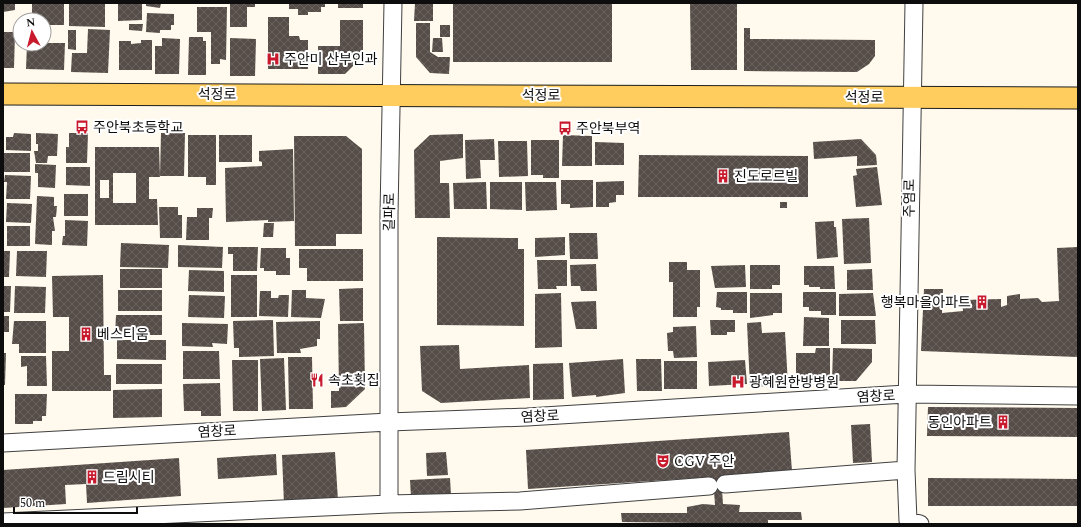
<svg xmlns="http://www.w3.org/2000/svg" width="1081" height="527" font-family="Spectral,'Noto Sans KR',serif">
  <defs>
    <pattern id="building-cross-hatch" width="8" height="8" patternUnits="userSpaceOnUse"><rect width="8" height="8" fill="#564d48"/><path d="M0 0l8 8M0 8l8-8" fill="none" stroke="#69625e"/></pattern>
  </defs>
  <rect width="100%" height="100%" fill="#fffaed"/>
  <!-- building -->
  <path fill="url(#building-cross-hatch)" fill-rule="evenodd" d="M 3,3 L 15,3 L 15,10 L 3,12 Z
    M 32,3 L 64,3 L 64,25 L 44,25 L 44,20 L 32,20 Z
    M 69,3 L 105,3 L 105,27 L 69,26 Z
    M 118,3 L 142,3 L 142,20 L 118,21 Z
    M 146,3 L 161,3 L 160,8 L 146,6 Z
    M 230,3 L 255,3 L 255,7 L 247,7 L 247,27 L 230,27 Z
    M 289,3 L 325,3 L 325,7 L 321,7 L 321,12 L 308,12 L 308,15 L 298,15 L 298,9 L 289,9 Z
    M 338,3 L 363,3 L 363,8 L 338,8 Z
    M 415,3 L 433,3 L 433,21 L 414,21 Z
    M 453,3 L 612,3 L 612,62 L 453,62 Z
    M 690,3 L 737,3 L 737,70 L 691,70 Z
    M 197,7 L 227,7 L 226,60 L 220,59 L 220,64 L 211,64 L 211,32 L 197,32 Z
    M 147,13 L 174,14 L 174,25 L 171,25 L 171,30 L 160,30 L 160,33 L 146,32 Z
    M 268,17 L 289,17 L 289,36 L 299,36 L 300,40 L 308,40 L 308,69 L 268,69 Z
    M 340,20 L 363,20 L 363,56 L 345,74 L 318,74 L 318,46 L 340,46 Z
    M 416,23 L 430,23 L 430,52 L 438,57 L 450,57 L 449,74 L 430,73 L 416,57 Z
    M 129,24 L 143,24 L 142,31 L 129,30 Z
    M 440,25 L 450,25 L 450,37 L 440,37 Z
    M 744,28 L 750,28 L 750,39 L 875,40 L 875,56 L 869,64 L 857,72 L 744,71 Z
    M 88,29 L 110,30 L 108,73 L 71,72 L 72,53 L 87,53 Z
    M 68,30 L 76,30 L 76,50 L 68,49 Z
    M 3,32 L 15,32 L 14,68 L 3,68 Z
    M 189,37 L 203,37 L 203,41 L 206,41 L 206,75 L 188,75 Z
    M 162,38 L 180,39 L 179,74 L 155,74 L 155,46 L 162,46 Z
    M 230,38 L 256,39 L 255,76 L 230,76 Z
    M 433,38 L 442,38 L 443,52 L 432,52 Z
    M 141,40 L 152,40 L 152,70 L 119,70 L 119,41 L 131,41 L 131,44 L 141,43 Z
    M 44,43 L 65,43 L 64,70 L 26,69 L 27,44 L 44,44 Z
    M 14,133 L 31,134 L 31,151 L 6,150 L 6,137 L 13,137 Z
    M 36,133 L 58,134 L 57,156 L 48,156 L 47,163 L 36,163 L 34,151 L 38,151 L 38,144 L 36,144 Z
    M 69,133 L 88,133 L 87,163 L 66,163 L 66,147 L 69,147 Z
    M 161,133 L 185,133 L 184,176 L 160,176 Z
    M 463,134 L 463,158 L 440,161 L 440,183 L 420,183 L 449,183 L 450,218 L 415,218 L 414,150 L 430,135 Z
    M 188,135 L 216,135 L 216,185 L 206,185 L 206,177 L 188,177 Z
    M 219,135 L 252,135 L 252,162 L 219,162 Z
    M 563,135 L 592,136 L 592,166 L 562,166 Z
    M 294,136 L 346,136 L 362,149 L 362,234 L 336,234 L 336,246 L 295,246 Z
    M 494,139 L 495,160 L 480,160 L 481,178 L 466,179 L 465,140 Z
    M 861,139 L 876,155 L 877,165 L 857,166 L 857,156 L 814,159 L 813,142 Z
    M 531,140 L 559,140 L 559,178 L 543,178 L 543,175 L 531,175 Z
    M 498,141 L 527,141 L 528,176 L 499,177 Z
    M 595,142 L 624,143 L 624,165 L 595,165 Z
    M 95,147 L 159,147 L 160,177 L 149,177 L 149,199 L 157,199 L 158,225 L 95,225 ZM 113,173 L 136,173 L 136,203 L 113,203 ZM 100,180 L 109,180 L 109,198 L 100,198 Z
    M 293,149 L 294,221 L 268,222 L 268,220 L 226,222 L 225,168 L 262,166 L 262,162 L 259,161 L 259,151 Z
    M 4,153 L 30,153 L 30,172 L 4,172 Z
    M 639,155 L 808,156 L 808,197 L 638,197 Z
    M 35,164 L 56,165 L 55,188 L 38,187 L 38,173 L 35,173 Z
    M 66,167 L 90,167 L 90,186 L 66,185 Z
    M 877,167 L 882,205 L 856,207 L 853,176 L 857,175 L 856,169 Z
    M 5,175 L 31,176 L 30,199 L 6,199 L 7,182 L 4,182 Z
    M 561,180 L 593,180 L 593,207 L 570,208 L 570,204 L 561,204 Z
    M 624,181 L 624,195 L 616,195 L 616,202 L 609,203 L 609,207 L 596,207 L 596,182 Z
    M 486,182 L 487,209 L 454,209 L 453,183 Z
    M 490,182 L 522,182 L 522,210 L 490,209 Z
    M 525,182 L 556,182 L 557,210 L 526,211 Z
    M 64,194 L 88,194 L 88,216 L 64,216 Z
    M 37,196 L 54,197 L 54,206 L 57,206 L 56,217 L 53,217 L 55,231 L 52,231 L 52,245 L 35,244 Z
    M 780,202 L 787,202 L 787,208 L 780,208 Z
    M 7,203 L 32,204 L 31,223 L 6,222 Z
    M 159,207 L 178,207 L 178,215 L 182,215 L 182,238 L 160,238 Z
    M 197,208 L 213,208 L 212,218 L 209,218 L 209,240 L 186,240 L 187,217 L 197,217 Z
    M 869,218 L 871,263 L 844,264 L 842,219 Z
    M 65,220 L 88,221 L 87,246 L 62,245 L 63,236 L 65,236 Z
    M 834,221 L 834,227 L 836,227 L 838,257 L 817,259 L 815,222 Z
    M 264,223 L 274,223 L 273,237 L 263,237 Z
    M 7,226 L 30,226 L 30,246 L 7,246 Z
    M 569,233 L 597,233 L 598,259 L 570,259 Z
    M 437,237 L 518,238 L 518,249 L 524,249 L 524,326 L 437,325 Z
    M 565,237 L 565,255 L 535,257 L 535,238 Z
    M 121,243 L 169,245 L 168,268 L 120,267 Z
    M 178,245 L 223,247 L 222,268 L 178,267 Z
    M 228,247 L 258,247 L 257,271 L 233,271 L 233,254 L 228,254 Z
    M 1078,247 L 1078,357 L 921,351 L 924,289 L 943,289 L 942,313 L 963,311 L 962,300 L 1001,299 L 1001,307 L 1007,305 L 1007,296 L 1020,294 L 1020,299 L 1038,298 L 1042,302 L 1059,301 L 1057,248 Z
    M 261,248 L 286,248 L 286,258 L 290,258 L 290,275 L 276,275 L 276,271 L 264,271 L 264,268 L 260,268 Z
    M 299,249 L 363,249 L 363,281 L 307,281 L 307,268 L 299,268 Z
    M 3,251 L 10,251 L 9,277 L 3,277 Z
    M 17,251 L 47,251 L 46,277 L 16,276 Z
    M 537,260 L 567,260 L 567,286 L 556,286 L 557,289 L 538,289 Z
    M 669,262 L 687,262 L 687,270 L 700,270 L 700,307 L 697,307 L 697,317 L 673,317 L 673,282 L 669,282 Z
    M 596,264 L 597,291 L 581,291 L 580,286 L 571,286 L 570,265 Z
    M 745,265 L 746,287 L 715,288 L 711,266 Z
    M 750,265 L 780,265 L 780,285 L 772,285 L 772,289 L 750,289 Z
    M 804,266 L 834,266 L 835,289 L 820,289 L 820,287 L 809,287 L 809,285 L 804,285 Z
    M 120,269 L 162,269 L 162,288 L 120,288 Z
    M 872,269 L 873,290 L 847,290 L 847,270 Z
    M 189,270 L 224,271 L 224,292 L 188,291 Z
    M 103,275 L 104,375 L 111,375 L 111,391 L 52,391 L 52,351 L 69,351 L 69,317 L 53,317 L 52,276 Z
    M 231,275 L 257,275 L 257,317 L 231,317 Z
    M 3,286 L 11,286 L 10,312 L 3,312 Z
    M 15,286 L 46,287 L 45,313 L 14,313 Z
    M 363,288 L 363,321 L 340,321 L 339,289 Z
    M 118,290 L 162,290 L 162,311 L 118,311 Z
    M 292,290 L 306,290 L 306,298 L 325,299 L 321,318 L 291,317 Z
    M 260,291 L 271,291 L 271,298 L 278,298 L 279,295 L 289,295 L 288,317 L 259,316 Z
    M 717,292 L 747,292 L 747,313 L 733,313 L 733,310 L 721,310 L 721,308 L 716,307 Z
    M 803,292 L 836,292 L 836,315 L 821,315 L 821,311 L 809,311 L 809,307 L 803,307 Z
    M 561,293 L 562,347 L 535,348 L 535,294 Z
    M 750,293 L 782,293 L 782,313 L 773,313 L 773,315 L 750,318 Z
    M 873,293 L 876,316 L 839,316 L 839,294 Z
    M 189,295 L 225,296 L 224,318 L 188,317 Z
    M 596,301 L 597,329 L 576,329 L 571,302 Z
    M 116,315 L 162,315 L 162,335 L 115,335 Z
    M 3,316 L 9,316 L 9,332 L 3,332 Z
    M 804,317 L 829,318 L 829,346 L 803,346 Z
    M 273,320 L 274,356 L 239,357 L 239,348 L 234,348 L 233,321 Z
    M 710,320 L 735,320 L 735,332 L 727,332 L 727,335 L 711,335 Z
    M 841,320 L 875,320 L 876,344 L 841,344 Z
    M 14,321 L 46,321 L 46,353 L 19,353 L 19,344 L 12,344 Z
    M 320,321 L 320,339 L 317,339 L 317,346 L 300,349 L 301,353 L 277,353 L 276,322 Z
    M 761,322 L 762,333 L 785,332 L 788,385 L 750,387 L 747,323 Z
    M 182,323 L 228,324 L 227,344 L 212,343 L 213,347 L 182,346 Z
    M 364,323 L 365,389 L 346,407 L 331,408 L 331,391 L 339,391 L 338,324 Z
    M 696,326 L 697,357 L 674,358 L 673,351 L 668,351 L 667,333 L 673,332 L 673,327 Z
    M 117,340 L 166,340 L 166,360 L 117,359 Z
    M 459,345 L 460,369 L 529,365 L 530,398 L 441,403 L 422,391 L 420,346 Z
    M 816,348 L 830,348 L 830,377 L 796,379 L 796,353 L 815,353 Z
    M 833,348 L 872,349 L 872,362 L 856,381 L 832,381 Z
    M 183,351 L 219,351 L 220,379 L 183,379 Z
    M 3,353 L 6,353 L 5,385 L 3,385 Z
    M 21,356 L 46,356 L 47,386 L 27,386 L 27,366 L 21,367 Z
    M 288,357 L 312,357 L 313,409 L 289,409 Z
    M 284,358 L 286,410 L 262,411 L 260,359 Z
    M 623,359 L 625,393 L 596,397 L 596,395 L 572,397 L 569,363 Z
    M 636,359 L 661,359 L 662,391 L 637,391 Z
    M 232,360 L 258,360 L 258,411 L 233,411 Z
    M 745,360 L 747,384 L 709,386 L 708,362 Z
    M 664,361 L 697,361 L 697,389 L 664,389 Z
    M 563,363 L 564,399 L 533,400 L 533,364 Z
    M 116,364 L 162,364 L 162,384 L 116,384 Z
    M 220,383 L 221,416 L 201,416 L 201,411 L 184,411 L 183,384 Z
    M 162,389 L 162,417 L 113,418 L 113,390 Z
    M 15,394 L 47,394 L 46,416 L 42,416 L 42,421 L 33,421 L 33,424 L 15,424 Z
    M 928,407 L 1078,408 L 1078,437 L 927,436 Z
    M 870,424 L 872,462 L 853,463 L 851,425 Z
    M 789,432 L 792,471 L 721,476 L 723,504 L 740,505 L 739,512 L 801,512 L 802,520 L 768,520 L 768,524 L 622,522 L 621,513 L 687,513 L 687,507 L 703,504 L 715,505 L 713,477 L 528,489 L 526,450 Z
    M 335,452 L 338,501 L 284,504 L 282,455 Z
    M 446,452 L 448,475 L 427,476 L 426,453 Z
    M 276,454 L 277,475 L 218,479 L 217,458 Z
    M 179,458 L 181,496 L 87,503 L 86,484 L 65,485 L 66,504 L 3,508 L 3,470 Z
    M 450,478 L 451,495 L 411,497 L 410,480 Z
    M 928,478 L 1078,479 L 1078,506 L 928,506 Z"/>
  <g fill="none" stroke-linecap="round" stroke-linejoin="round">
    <!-- minor casing -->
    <g stroke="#404040" stroke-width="19">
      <path id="minor" d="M 914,3 L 906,470 L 908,521 L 920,524
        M 3,443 L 389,422 L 527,417 L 906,394 L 1078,396
        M 725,484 L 906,470
        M 389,504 L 389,214 L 393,3
        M 3,522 L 389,504 L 520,501 L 709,486"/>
    </g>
    <!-- major casing -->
    <g stroke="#1e1e1e" stroke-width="23">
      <path id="major" d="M 3,94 L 1078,98"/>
    </g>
    <!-- minor -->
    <use href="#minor" stroke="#fff" stroke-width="17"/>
    <!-- major -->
    <use href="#major" stroke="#ffcd5d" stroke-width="21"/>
  </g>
  <!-- icons -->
  <defs>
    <g id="hospital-bare" transform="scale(1.08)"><path d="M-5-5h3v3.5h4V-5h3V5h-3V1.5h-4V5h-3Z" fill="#c8192d" stroke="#fff" stroke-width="2.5" paint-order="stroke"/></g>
    <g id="bus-bare" transform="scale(1.08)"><path d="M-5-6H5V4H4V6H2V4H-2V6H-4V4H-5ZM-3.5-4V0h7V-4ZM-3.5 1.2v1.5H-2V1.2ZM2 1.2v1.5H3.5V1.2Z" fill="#c8192d" stroke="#fff" stroke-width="2.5" paint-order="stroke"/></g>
    <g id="building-bare" transform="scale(1.08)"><path d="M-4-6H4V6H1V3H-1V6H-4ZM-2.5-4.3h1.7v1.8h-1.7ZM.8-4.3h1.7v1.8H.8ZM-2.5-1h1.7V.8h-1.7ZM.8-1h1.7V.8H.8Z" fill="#c8192d" stroke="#fff" stroke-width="2.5" paint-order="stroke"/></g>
    <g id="restaurant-bare" transform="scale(1.08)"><path d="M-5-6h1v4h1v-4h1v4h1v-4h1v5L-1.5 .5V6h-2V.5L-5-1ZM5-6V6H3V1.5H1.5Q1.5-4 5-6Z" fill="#c8192d" stroke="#fff" stroke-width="2.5" paint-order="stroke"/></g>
    <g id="theatre-bare" transform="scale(1.08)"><path d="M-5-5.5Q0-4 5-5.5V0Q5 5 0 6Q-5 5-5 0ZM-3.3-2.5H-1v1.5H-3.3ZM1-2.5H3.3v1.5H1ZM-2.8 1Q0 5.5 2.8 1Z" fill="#c8192d" stroke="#fff" stroke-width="2.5" paint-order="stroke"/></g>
  </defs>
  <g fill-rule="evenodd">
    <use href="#hospital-bare" x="273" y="59"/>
    <use href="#bus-bare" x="82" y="127"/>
    <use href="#bus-bare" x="565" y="128"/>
    <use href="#building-bare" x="723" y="176"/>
    <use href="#building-bare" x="982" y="302"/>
    <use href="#building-bare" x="86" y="334"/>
    <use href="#restaurant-bare" x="317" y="380"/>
    <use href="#hospital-bare" x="738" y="382"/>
    <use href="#building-bare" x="1003" y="422"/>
    <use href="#theatre-bare" x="663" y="461"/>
    <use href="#building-bare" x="92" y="477"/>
  </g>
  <g text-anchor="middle" stroke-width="4" stroke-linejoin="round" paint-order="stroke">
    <!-- poi labels -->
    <g font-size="14" fill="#0d0d0d" stroke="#fff" text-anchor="start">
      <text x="284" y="64">주안미 산부인과</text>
      <text x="93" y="132">주안북초등학교</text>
      <text x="576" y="133">주안북부역</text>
      <text x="734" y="181">진도로르빌</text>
      <text x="971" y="307" text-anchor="end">행복마을아파트</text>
      <text x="97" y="339">베스티움</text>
      <text x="328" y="385">속초횟집</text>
      <text x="749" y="387">광혜원한방병원</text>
      <text x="992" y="427" text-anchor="end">동인아파트</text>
      <text x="674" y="466">CGV 주안</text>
      <text x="103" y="482">드림시티</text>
    </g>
    <!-- street labels -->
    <g font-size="14" fill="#0d0d0d" stroke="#fff">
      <text x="217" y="99">석정로</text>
      <text x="541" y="100">석정로</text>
      <text x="864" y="102">석정로</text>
      <text transform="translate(909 198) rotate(-89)" y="5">주염로</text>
      <text transform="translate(389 212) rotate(-89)" y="5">길파로</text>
      <text transform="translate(876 396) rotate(-3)" y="5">염창로</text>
      <text transform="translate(540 416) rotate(-3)" y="5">염창로</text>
      <text transform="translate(217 431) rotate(-3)" y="5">염창로</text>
    </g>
  </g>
  <!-- border -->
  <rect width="1081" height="527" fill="none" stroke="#0d0d0d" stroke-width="8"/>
  <!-- north arrow -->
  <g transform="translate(32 32) rotate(353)"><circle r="19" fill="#ffffff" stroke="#9e9e9e"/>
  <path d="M0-3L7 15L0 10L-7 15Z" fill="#c8192d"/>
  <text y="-6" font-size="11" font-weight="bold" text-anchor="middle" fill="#0d0d0d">N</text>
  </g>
  <!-- scale -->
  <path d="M14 507v6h123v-6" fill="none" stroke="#0d0d0d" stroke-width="2"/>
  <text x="20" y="507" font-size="12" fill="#0d0d0d" stroke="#ffffff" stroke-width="3" paint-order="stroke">50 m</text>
</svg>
